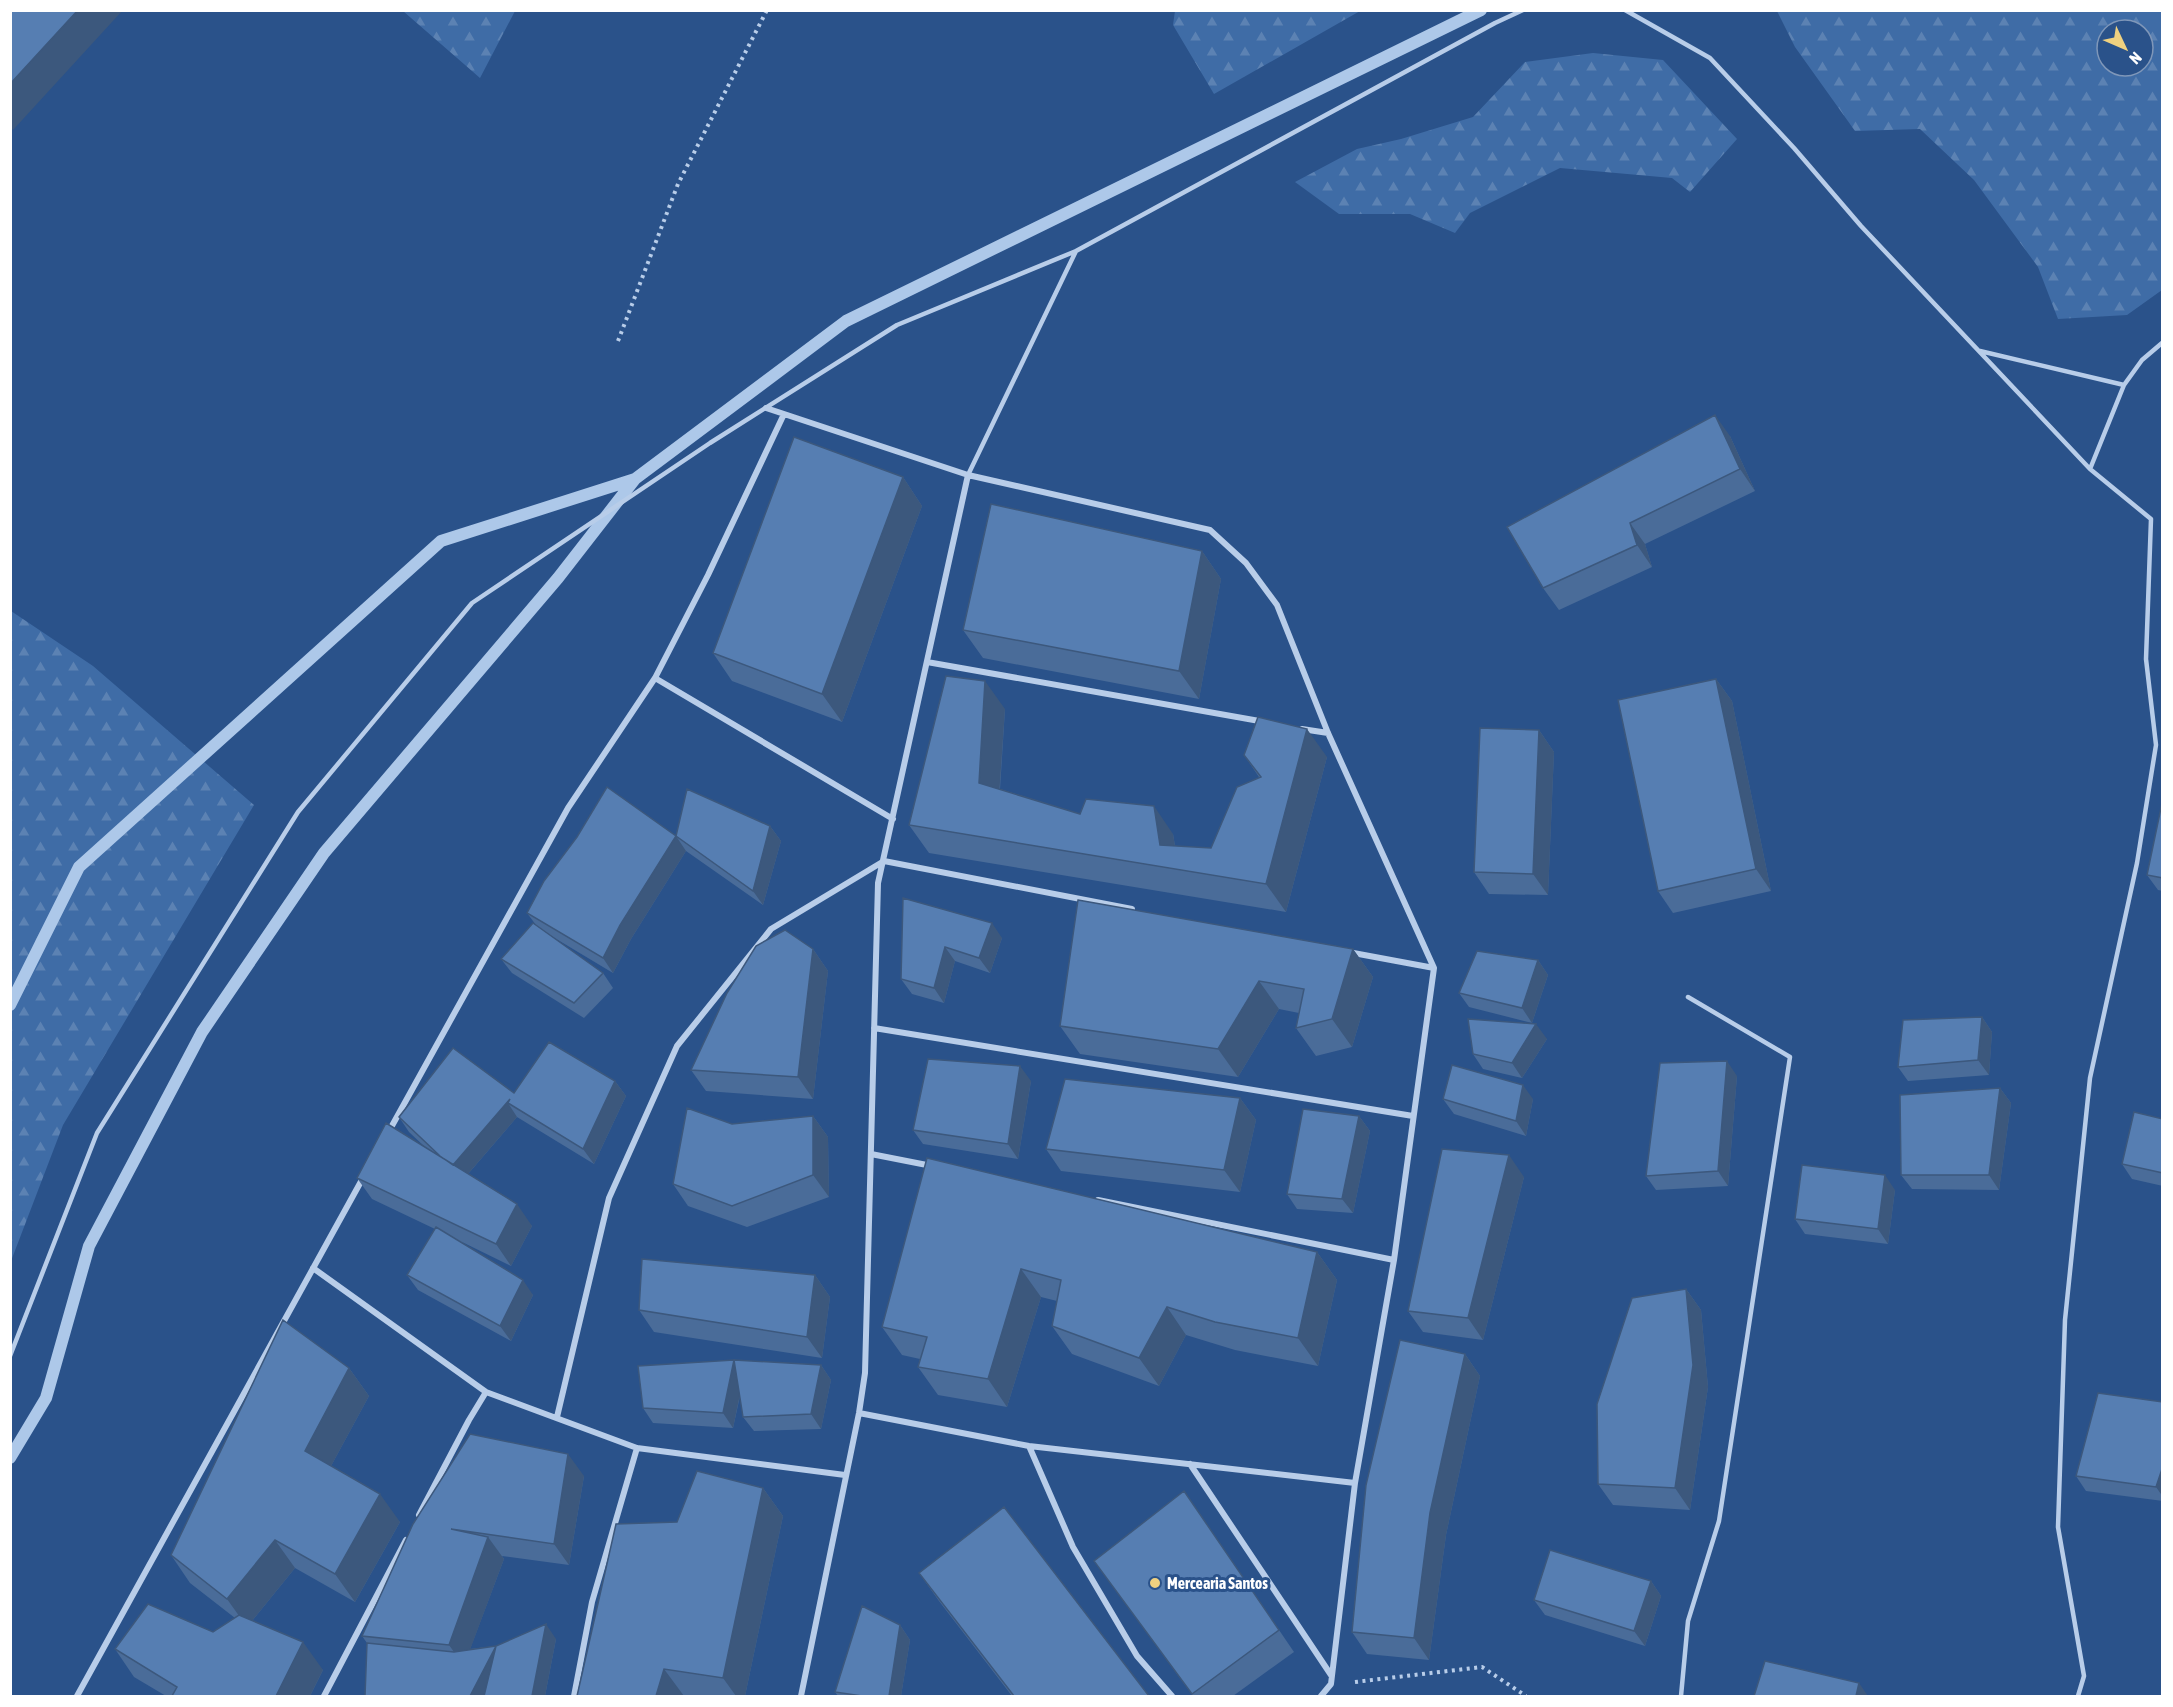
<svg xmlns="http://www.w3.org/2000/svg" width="2173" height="1707" font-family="'Asap Condensed',sans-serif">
  <defs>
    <pattern id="forest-firs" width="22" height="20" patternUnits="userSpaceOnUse" patternTransform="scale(1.5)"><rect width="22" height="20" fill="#3f6ca6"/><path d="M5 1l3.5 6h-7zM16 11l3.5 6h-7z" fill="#5c82b3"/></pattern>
  </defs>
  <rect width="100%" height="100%" fill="#2a528a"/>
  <!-- forest -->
  <path fill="url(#forest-firs)" fill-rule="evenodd" d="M 403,11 L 515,11 L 480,78 Z
    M 1175,11 L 1175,10 L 1360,11 L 1214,94 L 1173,25 Z
    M 1777,11 L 2162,11 L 2162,290 L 2127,315 L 2058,319 L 2038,267 L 1974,180 L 1920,129 L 1855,131 L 1795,47 ZM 2107,30 L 2143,30 L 2143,66 L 2107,66 Z
    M 1593,53 L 1663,60 L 1737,139 L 1690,192 L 1672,178 L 1560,168 L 1470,213 L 1455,233 L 1410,214 L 1339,214 L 1295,182 L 1357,149 L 1401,139 L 1473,117 L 1525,62 Z
    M 11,611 L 93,666 L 254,805 L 63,1125 L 11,1261 Z"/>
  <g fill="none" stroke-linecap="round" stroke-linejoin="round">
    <!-- stream -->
    <path stroke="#adc8e9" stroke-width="12" d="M 10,1005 L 79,867 L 441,541 L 635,479
      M 10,1458 L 46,1398 L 89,1246 L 202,1032 L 324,853 L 558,578 L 635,479 L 846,321 L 1481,10"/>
    <!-- path -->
    <path stroke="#b8cde9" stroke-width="4" stroke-dasharray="3 4.5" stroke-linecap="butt" d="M 618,341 L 678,184 L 767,10
      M 1355,1682 L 1482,1667 L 1526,1696"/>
    <!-- lane -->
    <path stroke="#b8cde9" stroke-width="4.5" d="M 1625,10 L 1710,58 L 1794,148 L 1861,226 L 2090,469
      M 1980,351 L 2124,385
      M 968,475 L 1076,251 L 1495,23 L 1523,10
      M 10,1356 L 97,1133 L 298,812 L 472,603 L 710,443 L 897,325 L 1076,251
      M 1681,1696 L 1688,1621 L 1719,1521 L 1790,1057 L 1688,997
      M 2078,1696 L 2084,1676 L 2058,1527 L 2065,1320 L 2090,1078 L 2137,863 L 2156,745 L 2146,659 L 2151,519 L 2090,469 L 2124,385 L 2142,360 L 2162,343"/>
    <!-- street -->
    <path stroke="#b8cde9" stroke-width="6" d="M 766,408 L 968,475 L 1210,530 L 1246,563 L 1277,605 L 1328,733 L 1434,968 L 1394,1260 L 1355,1483 L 1331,1684 L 1321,1696
      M 927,662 L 1265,722
      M 655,678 L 893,819
      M 1302,729 L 1328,733
      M 1348,952 L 1434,968
      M 874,1028 L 1413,1116
      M 388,1133 L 568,808 L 655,678 L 708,575 L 784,414
      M 871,1154 L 932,1166
      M 1098,1200 L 1394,1260
      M 313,1268 L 486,1392
      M 859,1413 L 1029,1446 L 1355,1483
      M 557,1417 L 609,1198 L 677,1046 L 771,929 L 884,861 L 1132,909
      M 1029,1446 L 1073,1547 L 1137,1656 L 1172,1696
      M 1190,1464 L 1331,1675
      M 419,1515 L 469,1420 L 486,1392 L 637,1448 L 845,1475
      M 77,1696 L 364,1176
      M 324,1696 L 406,1540
      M 574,1696 L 592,1602 L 637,1448
      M 801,1696 L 859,1413 L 865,1373 L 878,883 L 968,475"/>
  </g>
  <!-- wall -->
  <path fill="#4a6c99" d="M 1730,436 L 1755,491 L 1645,544 L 1652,567 L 1559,610 L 1543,588 Z
    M 903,477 L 922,506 L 842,722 L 732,681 L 713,653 Z
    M 1202,551 L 1221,579 L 1199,699 L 983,658 L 963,630 Z
    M 1716,679 L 1732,701 L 1771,891 L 1673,913 L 1658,891 Z
    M 1005,709 L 1000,789 L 1080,814 L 1173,834 L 1175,846 L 1211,848 L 1259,777 L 1244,755 L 1327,757 L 1286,912 L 929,853 L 909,825 Z
    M 1539,730 L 1554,752 L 1548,895 L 1489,894 L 1474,872 Z
    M 2163,803 L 2163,891 L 2158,890 L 2147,875 Z
    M 770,826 L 781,841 L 763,905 L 686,851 L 631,939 L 613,973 L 548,934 L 603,973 L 613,988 L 584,1018 L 512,973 L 501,959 L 536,925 L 527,913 L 676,836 Z
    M 903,898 L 1002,938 L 990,973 L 955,961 L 944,1003 L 912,994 L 901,979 Z
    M 813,949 L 828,971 L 813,1099 L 706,1091 L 691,1070 Z
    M 1353,949 L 1373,977 L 1352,1047 L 1316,1056 L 1296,1028 L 1299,1013 L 1279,1009 L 1238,1077 L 1080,1054 L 1060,1026 Z
    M 1538,960 L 1548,975 L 1532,1023 L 1469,1007 L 1459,993 Z
    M 1982,1017 L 1992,1032 L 1989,1075 L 1908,1081 L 1898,1067 Z
    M 1547,1039 L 1522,1078 L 1483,1069 L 1473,1054 Z
    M 1737,1076 L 1728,1186 L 1656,1190 L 1646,1176 Z
    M 615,1081 L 626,1096 L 594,1164 L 517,1117 L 468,1174 L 532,1226 L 511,1266 L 462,1242 L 533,1295 L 511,1341 L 418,1290 L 407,1275 L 435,1229 L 372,1199 L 357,1178 L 426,1148 L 409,1132 L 399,1117 L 514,1093 Z
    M 1031,1081 L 1018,1159 L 923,1144 L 913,1130 Z
    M 2000,1088 L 2011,1103 L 1999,1190 L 1912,1189 L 1901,1175 Z
    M 1240,1098 L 1256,1120 L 1240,1192 L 1061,1171 L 1046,1149 Z
    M 1443,1099 L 1533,1099 L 1526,1136 L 1454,1114 Z
    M 813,1116 L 828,1137 L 829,1197 L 747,1227 L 688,1206 L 673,1184 L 732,1124 Z
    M 1359,1116 L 1370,1131 L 1353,1213 L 1297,1209 L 1287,1194 Z
    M 2163,1119 L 2163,1186 L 2132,1179 L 2122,1164 Z
    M 927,1158 L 1317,1252 L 1337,1280 L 1318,1366 L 1235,1350 L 1186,1335 L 1159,1386 L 1072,1354 L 1052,1326 L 1057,1301 L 1041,1297 L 1007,1407 L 938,1395 L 918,1367 L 920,1359 L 902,1355 L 882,1327 Z
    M 1524,1177 L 1483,1340 L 1423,1332 L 1408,1311 Z
    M 1895,1190 L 1888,1244 L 1805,1234 L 1795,1219 Z
    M 815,1275 L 830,1297 L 822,1358 L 654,1332 L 639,1310 Z
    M 1686,1289 L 1701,1310 L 1708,1387 L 1690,1510 L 1613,1505 L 1598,1484 Z
    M 1465,1354 L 1480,1376 L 1446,1535 L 1429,1660 L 1367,1654 L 1352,1632 Z
    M 821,1365 L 831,1380 L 821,1429 L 754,1431 L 743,1417 L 740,1396 L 733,1428 L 653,1423 L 643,1408 Z
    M 349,1368 L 369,1396 L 331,1466 L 400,1522 L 355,1602 L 295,1568 L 252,1621 L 323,1670 L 310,1696 L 166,1696 L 134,1677 L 115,1649 L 213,1632 L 235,1618 L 190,1583 L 171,1555 Z
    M 2163,1402 L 2163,1501 L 2086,1491 L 2076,1476 Z
    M 584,1476 L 569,1565 L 502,1556 L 504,1559 L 470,1649 L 556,1639 L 545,1696 L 365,1696 L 367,1643 L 362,1636 L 413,1524 Z
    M 763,1488 L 783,1516 L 745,1696 L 577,1696 Z
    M 1184,1491 L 1294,1652 L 1233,1696 L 1193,1696 L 1094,1561 Z
    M 919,1573 L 1149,1696 L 1012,1696 L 939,1601 Z
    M 1651,1581 L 1661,1596 L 1645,1646 L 1545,1615 L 1534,1600 Z
    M 900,1625 L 910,1640 L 901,1696 L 838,1696 L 835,1692 Z"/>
  <!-- shaded-wall -->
  <path fill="#3c587d" d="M 78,10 L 123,10 L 13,130 L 10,127 L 10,84 Z
    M 1715,415 L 1730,436 L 1755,491 L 1740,469 Z
    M 903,477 L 922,506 L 842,722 L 822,694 Z
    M 1630,523 L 1645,544 L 1652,567 L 1637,545 Z
    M 1202,551 L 1221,579 L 1199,699 L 1179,671 Z
    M 1716,679 L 1732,701 L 1771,891 L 1756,869 Z
    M 985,681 L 1005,709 L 998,811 L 979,783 Z
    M 1307,729 L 1327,757 L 1286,912 L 1266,884 Z
    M 1539,730 L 1554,752 L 1548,895 L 1533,874 Z
    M 1154,806 L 1173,834 L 1179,870 L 1160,845 Z
    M 770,826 L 781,841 L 763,905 L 753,891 Z
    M 676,836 L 686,851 L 631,939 L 613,973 L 603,958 L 620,925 Z
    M 992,923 L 1002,938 L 990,973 L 979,958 Z
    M 945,947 L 955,961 L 944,1003 L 934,988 Z
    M 813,949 L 828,971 L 813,1099 L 798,1077 Z
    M 1353,949 L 1373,977 L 1352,1047 L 1332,1019 Z
    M 1538,960 L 1548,975 L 1532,1023 L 1522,1008 Z
    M 1259,981 L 1279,1009 L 1238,1077 L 1218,1049 Z
    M 1982,1017 L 1992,1032 L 1989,1075 L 1978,1060 Z
    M 1536,1024 L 1547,1039 L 1522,1078 L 1512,1063 Z
    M 1727,1061 L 1737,1076 L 1728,1186 L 1718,1171 Z
    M 1020,1066 L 1031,1081 L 1018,1159 L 1008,1144 Z
    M 615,1081 L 626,1096 L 594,1164 L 583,1149 Z
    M 1523,1085 L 1533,1099 L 1526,1136 L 1516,1121 Z
    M 2000,1088 L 2011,1103 L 1999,1190 L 1989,1175 Z
    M 1240,1098 L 1256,1120 L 1240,1192 L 1224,1170 Z
    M 510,1099 L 508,1103 L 517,1117 L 461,1182 L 451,1167 Z
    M 813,1116 L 828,1137 L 829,1197 L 813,1175 Z
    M 1359,1116 L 1370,1131 L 1353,1213 L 1342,1199 Z
    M 1509,1155 L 1524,1177 L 1483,1340 L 1468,1318 Z
    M 1885,1175 L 1895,1190 L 1888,1244 L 1878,1229 Z
    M 517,1204 L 532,1226 L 511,1266 L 496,1244 Z
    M 1317,1252 L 1337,1280 L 1318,1366 L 1298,1338 Z
    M 1021,1269 L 1041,1297 L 1007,1407 L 988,1379 Z
    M 815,1275 L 830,1297 L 822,1358 L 807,1337 Z
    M 523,1280 L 533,1295 L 511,1341 L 500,1326 Z
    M 1686,1289 L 1701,1310 L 1708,1387 L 1690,1510 L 1675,1488 Z
    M 1167,1307 L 1186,1335 L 1159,1386 L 1139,1358 Z
    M 1465,1354 L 1480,1376 L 1446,1535 L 1429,1660 L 1414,1638 L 1430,1513 Z
    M 734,1360 L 744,1375 L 733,1428 L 723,1413 Z
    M 821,1365 L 831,1380 L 821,1429 L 811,1414 Z
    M 349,1368 L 369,1396 L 324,1479 L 305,1451 Z
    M 568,1454 L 584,1476 L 569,1565 L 554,1544 Z
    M 2163,1466 L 2163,1497 L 2156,1487 Z
    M 763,1488 L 783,1516 L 745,1696 L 736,1696 L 723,1678 Z
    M 380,1494 L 400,1522 L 355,1602 L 335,1574 Z
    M 488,1537 L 504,1559 L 464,1666 L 449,1645 Z
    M 275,1540 L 295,1568 L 247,1627 L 227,1599 Z
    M 1651,1581 L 1661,1596 L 1645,1646 L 1634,1631 Z
    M 546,1624 L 556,1639 L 545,1696 L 532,1696 Z
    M 900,1625 L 910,1640 L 901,1696 L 889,1696 Z
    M 303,1642 L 323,1670 L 310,1696 L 276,1696 Z
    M 496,1646 L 488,1696 L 470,1696 Z
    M 664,1669 L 684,1696 L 656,1696 Z
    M 1859,1683 L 1868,1696 L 1856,1696 Z"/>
  <!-- building -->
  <path fill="#567eb2" stroke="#3c587d" stroke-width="1.5" d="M 10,10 L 78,10 L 10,84 Z
    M 1715,415 L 1740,469 L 1630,523 L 1637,545 L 1543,588 L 1507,527 Z
    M 794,437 L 903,477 L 822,694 L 713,653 Z
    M 991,504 L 1202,551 L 1179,671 L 963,630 Z
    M 946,676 L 985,681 L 979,783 L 1080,814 L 1086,799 L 1154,806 L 1160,845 L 1211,848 L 1237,787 L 1261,777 L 1244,755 L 1258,717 L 1307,729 L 1266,884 L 909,825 Z
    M 1716,679 L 1756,869 L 1658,891 L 1618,700 Z
    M 1480,728 L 1539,730 L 1533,874 L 1474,872 Z
    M 607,787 L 676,836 L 620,925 L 603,958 L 527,913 L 544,881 L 577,837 Z
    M 687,789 L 770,826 L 753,891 L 676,836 Z
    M 2162,803 L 2163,803 L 2163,878 L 2147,875 Z
    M 903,898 L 992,923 L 979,958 L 945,947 L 934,988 L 901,979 Z
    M 1078,900 L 1353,949 L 1332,1019 L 1296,1028 L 1304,989 L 1259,981 L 1218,1049 L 1060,1026 Z
    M 533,923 L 603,973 L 574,1003 L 501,959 Z
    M 785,930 L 813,949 L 798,1077 L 691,1070 L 727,993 L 756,946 Z
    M 1477,951 L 1538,960 L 1522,1008 L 1459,993 Z
    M 1982,1017 L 1978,1060 L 1898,1067 L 1903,1020 Z
    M 1468,1019 L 1536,1024 L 1512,1063 L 1473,1054 Z
    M 549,1042 L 615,1081 L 583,1149 L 508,1103 L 510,1099 L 453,1165 L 440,1156 L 399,1117 L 453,1048 L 514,1093 Z
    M 928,1059 L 1020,1066 L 1008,1144 L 913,1130 Z
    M 1727,1061 L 1718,1171 L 1646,1176 L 1660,1063 Z
    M 1452,1065 L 1523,1085 L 1516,1121 L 1443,1099 Z
    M 1065,1079 L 1240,1098 L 1224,1170 L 1046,1149 Z
    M 2000,1088 L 1989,1175 L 1901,1175 L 1900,1095 Z
    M 687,1108 L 732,1124 L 813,1116 L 813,1175 L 732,1206 L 673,1184 Z
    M 1303,1109 L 1359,1116 L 1342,1199 L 1287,1194 Z
    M 2134,1112 L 2163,1119 L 2163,1173 L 2122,1164 Z
    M 386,1123 L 517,1204 L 496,1244 L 357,1178 Z
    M 1442,1149 L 1509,1155 L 1468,1318 L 1408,1311 Z
    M 927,1158 L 1317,1252 L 1298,1338 L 1215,1322 L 1167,1307 L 1139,1358 L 1052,1326 L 1061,1280 L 1021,1269 L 988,1379 L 918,1367 L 927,1337 L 882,1327 Z
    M 1802,1165 L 1885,1175 L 1878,1229 L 1795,1219 Z
    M 436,1227 L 523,1280 L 500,1326 L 407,1275 Z
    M 642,1259 L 815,1275 L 807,1337 L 639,1310 Z
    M 1686,1289 L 1693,1365 L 1675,1488 L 1598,1484 L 1597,1404 L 1632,1298 Z
    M 283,1320 L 349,1368 L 305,1451 L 380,1494 L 335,1574 L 275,1540 L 227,1599 L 171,1555 Z
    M 1400,1340 L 1465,1354 L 1430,1513 L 1414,1638 L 1352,1632 L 1366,1485 Z
    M 734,1360 L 821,1365 L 811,1414 L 743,1417 Z
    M 734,1360 L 723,1413 L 643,1408 L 638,1366 Z
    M 2098,1393 L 2163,1402 L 2163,1466 L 2156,1487 L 2076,1476 Z
    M 470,1434 L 568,1454 L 554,1544 L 451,1529 L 488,1537 L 449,1645 L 362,1636 L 413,1524 Z
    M 697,1471 L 763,1488 L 723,1678 L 664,1669 L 656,1696 L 577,1696 L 616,1524 L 677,1522 Z
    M 1184,1491 L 1279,1630 L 1192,1694 L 1094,1561 Z
    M 1004,1507 L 1149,1696 L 1014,1696 L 919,1573 Z
    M 1550,1550 L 1651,1581 L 1634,1631 L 1534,1600 Z
    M 148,1604 L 213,1632 L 239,1615 L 303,1642 L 276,1696 L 172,1696 L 177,1687 L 115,1649 Z
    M 862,1606 L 900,1625 L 889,1696 L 862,1696 L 835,1692 Z
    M 546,1624 L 532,1696 L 484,1696 L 496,1646 Z
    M 367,1643 L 454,1652 L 496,1646 L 470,1696 L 365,1696 Z
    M 1765,1661 L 1859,1683 L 1856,1696 L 1754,1696 Z"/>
  <!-- markers -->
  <circle fill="#efd180" stroke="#2a528a" stroke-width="2" cx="1155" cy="1583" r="6"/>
  <g text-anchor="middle" stroke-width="6" stroke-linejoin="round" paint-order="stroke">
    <!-- poi labels -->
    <g font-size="16" font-weight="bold" fill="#fff" stroke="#2a528a" text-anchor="start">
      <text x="1167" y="1589">Mercearia Santos</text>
    </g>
  </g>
  <!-- border -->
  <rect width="2173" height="1707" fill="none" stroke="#ffffff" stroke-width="24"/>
  <!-- north arrow -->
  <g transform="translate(2125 48) rotate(134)"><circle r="28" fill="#2a528a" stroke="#7f97b9" stroke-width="1.5"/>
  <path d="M0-4.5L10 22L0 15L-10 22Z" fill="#efd180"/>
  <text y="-9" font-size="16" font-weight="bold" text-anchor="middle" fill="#ffffff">N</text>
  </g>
</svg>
